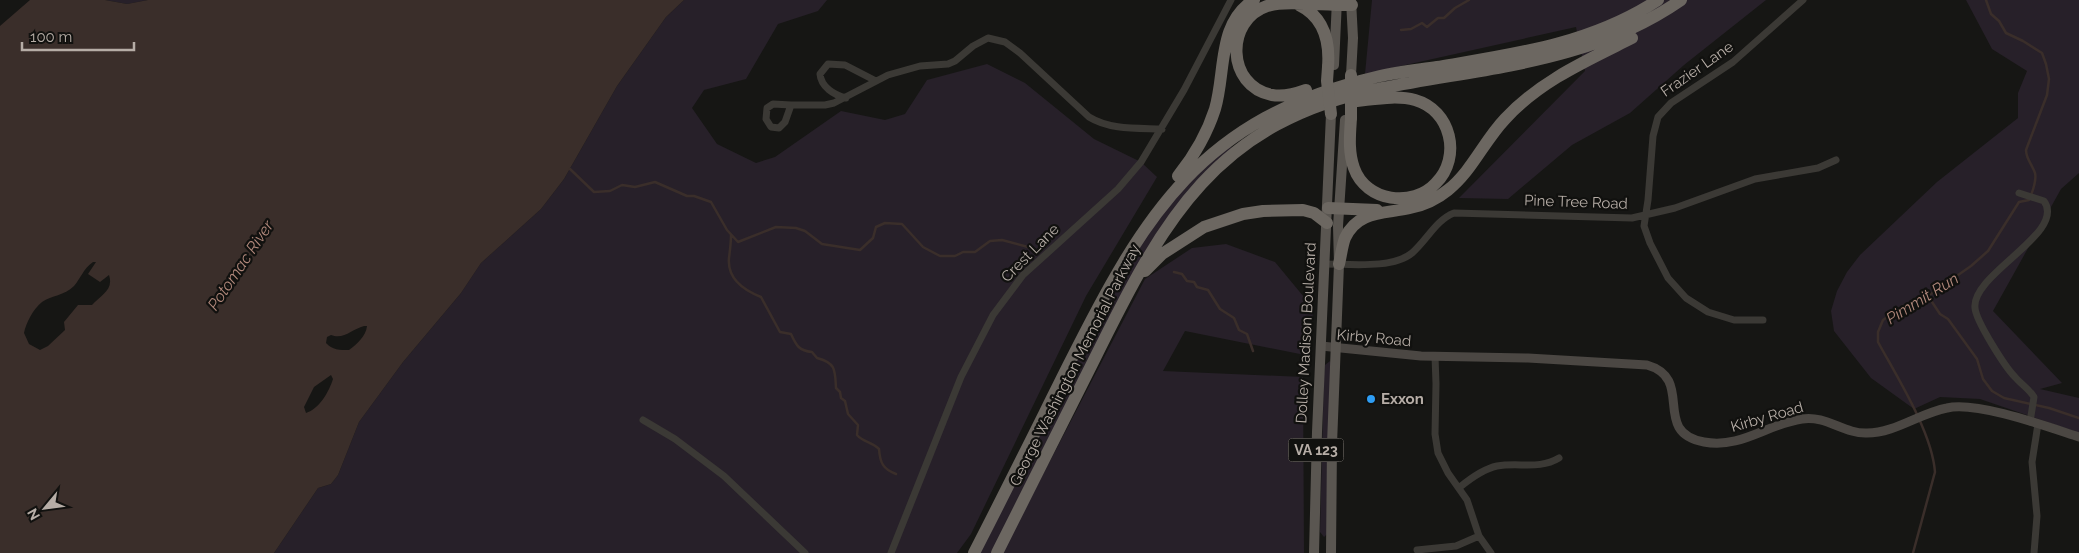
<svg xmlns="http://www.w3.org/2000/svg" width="2079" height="553" font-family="Raleway,sans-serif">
  <rect width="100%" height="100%" fill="#161614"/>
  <!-- green -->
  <path fill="#272029" d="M 105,0 L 148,0 L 127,4 Z
    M 684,0 L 827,0 L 818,11 L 778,24 L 746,79 L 704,90 L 692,108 L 717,144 L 756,163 L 775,157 L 841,111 L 885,120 L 905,114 L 927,80 L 987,64 L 1025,83 L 1094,139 L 1141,162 L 1157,177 L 1086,296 L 971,534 L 957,553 L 274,553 L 318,488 L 331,484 L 338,475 L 359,422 L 403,362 L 461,293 L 481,263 L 541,209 L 564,179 L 617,86 L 666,17 Z
    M 1372,0 L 1766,0 L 1684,65 L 1630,113 L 1572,145 L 1508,199 L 1459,198 L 1585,71 L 1576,27 L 1365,74 Z
    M 1966,0 L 2079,0 L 2079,173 L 2061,189 L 1993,311 L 2062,383 L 2040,389 L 2079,398 L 2079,433 L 1980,399 L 1940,397 L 1914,409 L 1871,378 L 1834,331 L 1831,311 L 1837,291 L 1847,272 L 1860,255 L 1937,182 L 2018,118 L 2018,93 L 2027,71 L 1992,49 Z
    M 1229,145 L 1232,148 L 1186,196 L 994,553 L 978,553 L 1116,282 L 1154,223 L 1194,174 Z
    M 1226,244 L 1275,262 L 1313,308 L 1310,356 L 1185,331 L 1163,371 L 1303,377 L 1304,553 L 1002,553 L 1145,279 L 1192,248 Z
    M 1330,361 L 1331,363 L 1327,534 L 1324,537 L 1320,532 L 1324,373 L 1325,365 Z"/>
  <!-- water -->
  <path fill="#3a2e2a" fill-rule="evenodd" d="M 30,0 L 105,0 L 127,4 L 148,0 L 684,0 L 666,17 L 617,86 L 564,179 L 541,209 L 481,263 L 461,293 L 403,362 L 359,422 L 338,475 L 331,484 L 318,488 L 274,553 L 0,553 L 0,26 ZM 93,262 L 96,262 L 88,274 L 100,282 L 109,275 C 114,290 101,295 92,305 L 78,305 L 64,322 L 65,330 L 48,346 L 40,350 L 29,344 L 24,333 C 26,323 33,309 42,302 C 52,295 64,296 74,286 C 81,278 83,269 93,262 ZM 364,326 L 367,326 C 366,336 357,344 349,350 C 340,350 332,350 326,343 L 327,337 L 331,335 C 344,340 352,329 364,326 ZM 331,375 L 333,379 C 329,392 319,409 306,413 L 304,407 L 314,387 Z"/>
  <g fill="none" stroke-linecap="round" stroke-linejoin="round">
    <!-- stream -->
    <path stroke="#3a2e2a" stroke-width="2.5" d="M 1401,30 L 1411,29 L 1422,23 L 1427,27 L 1438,18 L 1444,18 L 1455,8 L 1469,0
      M 570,169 L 594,192 L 610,191 L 622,185 L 635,187 L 655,182 L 687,196 L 694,196 L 711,202 L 727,230 L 738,242 L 776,227 L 796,228 L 805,231 L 822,244 L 860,250 L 873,238 L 876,227 L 885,223 L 902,224 L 923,247 L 940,256 L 955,256 L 963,252 L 975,252 L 990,241 L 1002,240 L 1028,247
      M 731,235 C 731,243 730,250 729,258 C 727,279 743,290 761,297 L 780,332 L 791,334 C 796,345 799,351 812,352 L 817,358 C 836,363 835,370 836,388 L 840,392 L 841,398 L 845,401 L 848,414 L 858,425 L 857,435 C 863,442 872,442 879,449 C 880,463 883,469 896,474
      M 1174,272 L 1182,274 L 1187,281 L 1194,282 L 1197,287 L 1208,290 L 1220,309 L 1234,318 L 1239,330 L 1247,334 L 1253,351
      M 1928,296 L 1940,314 L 1948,319 L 1977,359 L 1983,379 L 1992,391 L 2004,398 L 2049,408 L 2079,418
      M 1913,553 L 1935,472 C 1932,432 1897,377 1878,342 L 1878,332 L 1883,320 L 1903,306 L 1928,296 L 1971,266 L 1988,251 L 2019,202 L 2029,200 C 2032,193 2037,181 2035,173 C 2032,164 2026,159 2026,150 L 2047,95 L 2049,79 L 2046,64 L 2042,53 L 2023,41 L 2006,33 L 1999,21 L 1991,14 L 1986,0"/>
    <!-- minor -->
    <path stroke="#3b3935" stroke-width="7" d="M 846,98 C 834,95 821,87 820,74 L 828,64 L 845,65 L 876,81
      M 773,104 L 791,105 L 785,122 L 779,128 L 771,127 L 766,119 L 767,108 Z
      M 791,105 L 825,105 L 834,103 L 888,75 L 920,66 L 948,64 L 955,61 L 973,46 L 988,38 L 1005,42 L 1020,53 L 1089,117 C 1110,130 1137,128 1162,129
      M 2019,193 L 2044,201 C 2067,233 1971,274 1975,308 C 1976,321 2005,367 2015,377 C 2021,384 2029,389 2034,397 L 2030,422
      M 1325,264 C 1350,264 1393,269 1412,253 C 1427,240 1436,220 1454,213 L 1632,218 L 1675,208 L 1755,179 L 1818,168 L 1836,160
      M 1763,320 L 1734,320 L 1708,312 L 1686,298 L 1668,278 L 1650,243 L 1644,226 L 1648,200 L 1653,136 L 1658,117 L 1671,103 L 1733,62 L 1803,0
      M 1435,356 L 1436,384 L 1435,434 L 1438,453 L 1448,473 L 1467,500 L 1479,536 L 1491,553
      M 643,420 L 675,439 L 724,476 L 805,553
      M 1460,487 C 1471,478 1483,469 1497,466 C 1519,462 1539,470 1559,458
      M 1417,550 L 1456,546 L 1479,536
      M 891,553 L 961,377 L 993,315 L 1023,275 L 1118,189 L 1141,162 L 1184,90 L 1231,0
      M 2034,553 L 2037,516 L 2032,462 L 2038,424"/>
    <!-- secondary -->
    <path stroke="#4b4743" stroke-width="9" d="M 1321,346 L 1421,356 L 1528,358 L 1647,365 C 1696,379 1650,432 1704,442 C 1741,449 1767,424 1802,419 C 1826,415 1844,434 1867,433 C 1895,433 1920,413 1947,408 C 1977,401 2048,427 2079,437"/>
    <!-- primary -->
    <path stroke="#5a5651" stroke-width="10" d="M 1334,65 L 1337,0
      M 1351,75 L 1353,38 L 1351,0
      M 1314,553 L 1317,432 L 1331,114
      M 1331,553 L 1332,444 L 1339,264 L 1338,226 L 1345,120"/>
    <!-- motorway -->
    <path stroke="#6c6761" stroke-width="12" d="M 1299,5 C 1324,17 1330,41 1328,67
      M 1306,90 C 1295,94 1283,97 1272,95 C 1226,86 1225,20 1267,6 C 1287,0 1328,6 1352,5
      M 1351,118 C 1350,134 1348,152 1354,168 C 1366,202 1413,208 1436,183 C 1462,157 1451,110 1415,100 C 1397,95 1376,99 1357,101
      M 1178,176 C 1194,156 1207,134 1215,109 C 1226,72 1217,23 1254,0
      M 1328,208 L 1377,210
      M 1339,264 C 1341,256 1342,246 1345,238 C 1358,210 1385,214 1410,208 C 1424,205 1437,199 1448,190 C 1472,171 1484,141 1505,119 C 1540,81 1586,61 1632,38
      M 1145,271 L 1162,254 L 1204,227 L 1243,214 L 1263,211 L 1303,210 L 1314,213 L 1327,223
      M 974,553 C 1006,491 1037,428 1068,366 C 1144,214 1201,118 1376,77 C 1396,72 1417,70 1437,67 C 1515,54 1591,44 1658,0
      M 997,553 C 1029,489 1061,425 1093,362 C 1163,220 1215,121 1383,88 C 1488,67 1590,63 1681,0"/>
    <!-- motorway-bridge -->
    <path stroke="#6c6761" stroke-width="12" d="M 1328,67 L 1327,81 L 1331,114
      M 1351,118 L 1351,75"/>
  </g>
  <!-- markers -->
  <circle fill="#2e9df4" stroke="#11110f" stroke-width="2" cx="1371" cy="399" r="5"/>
  <g text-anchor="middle" stroke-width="4.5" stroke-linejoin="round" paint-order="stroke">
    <!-- shield labels -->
    <rect fill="#11110f" stroke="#847e79" stroke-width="1" x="1288.5" y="438.5" width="55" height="23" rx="4"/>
    <g font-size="14" font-weight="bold" fill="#b6ada6">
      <text x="1316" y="455">VA 123</text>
    </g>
    <!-- street labels -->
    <g font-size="15" fill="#b6ada6" stroke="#11110f">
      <text transform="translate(1697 69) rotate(-35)" y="5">Frazier Lane</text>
      <text transform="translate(1576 202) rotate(2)" y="5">Pine Tree Road</text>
      <text transform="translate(1030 253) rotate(-45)" y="5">Crest Lane</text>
      <text transform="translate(1306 333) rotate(-87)" y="5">Dolley Madison Boulevard</text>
      <text transform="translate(1374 338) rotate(5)" y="5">Kirby Road</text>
      <text transform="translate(1075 365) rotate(-63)" y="5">George Washington Memorial Parkway</text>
      <text transform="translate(1767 417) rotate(-16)" y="5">Kirby Road</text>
    </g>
    <!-- poi labels -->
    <g font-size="15" font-weight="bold" fill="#b6ada6" stroke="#11110f" text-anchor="start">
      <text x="1381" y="404">Exxon</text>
    </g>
    <!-- water labels -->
    <g font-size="16" font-style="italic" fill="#b2897c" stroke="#11110f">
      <text transform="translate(240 265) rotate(-56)" y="6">Potomac River</text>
      <text transform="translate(1922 298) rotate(-32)" y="6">Pimmit Run</text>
    </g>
  </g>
  <!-- north arrow -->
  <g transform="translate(45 508) rotate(241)" stroke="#11110f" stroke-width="4" paint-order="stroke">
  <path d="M0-4L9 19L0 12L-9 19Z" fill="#b6ada6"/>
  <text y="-8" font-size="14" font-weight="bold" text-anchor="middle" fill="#b6ada6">N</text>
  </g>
  <!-- scale -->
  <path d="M22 42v8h112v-8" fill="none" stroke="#b6ada6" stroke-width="2.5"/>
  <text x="30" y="42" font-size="15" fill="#b6ada6" stroke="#11110f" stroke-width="4" paint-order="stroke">100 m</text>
</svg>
